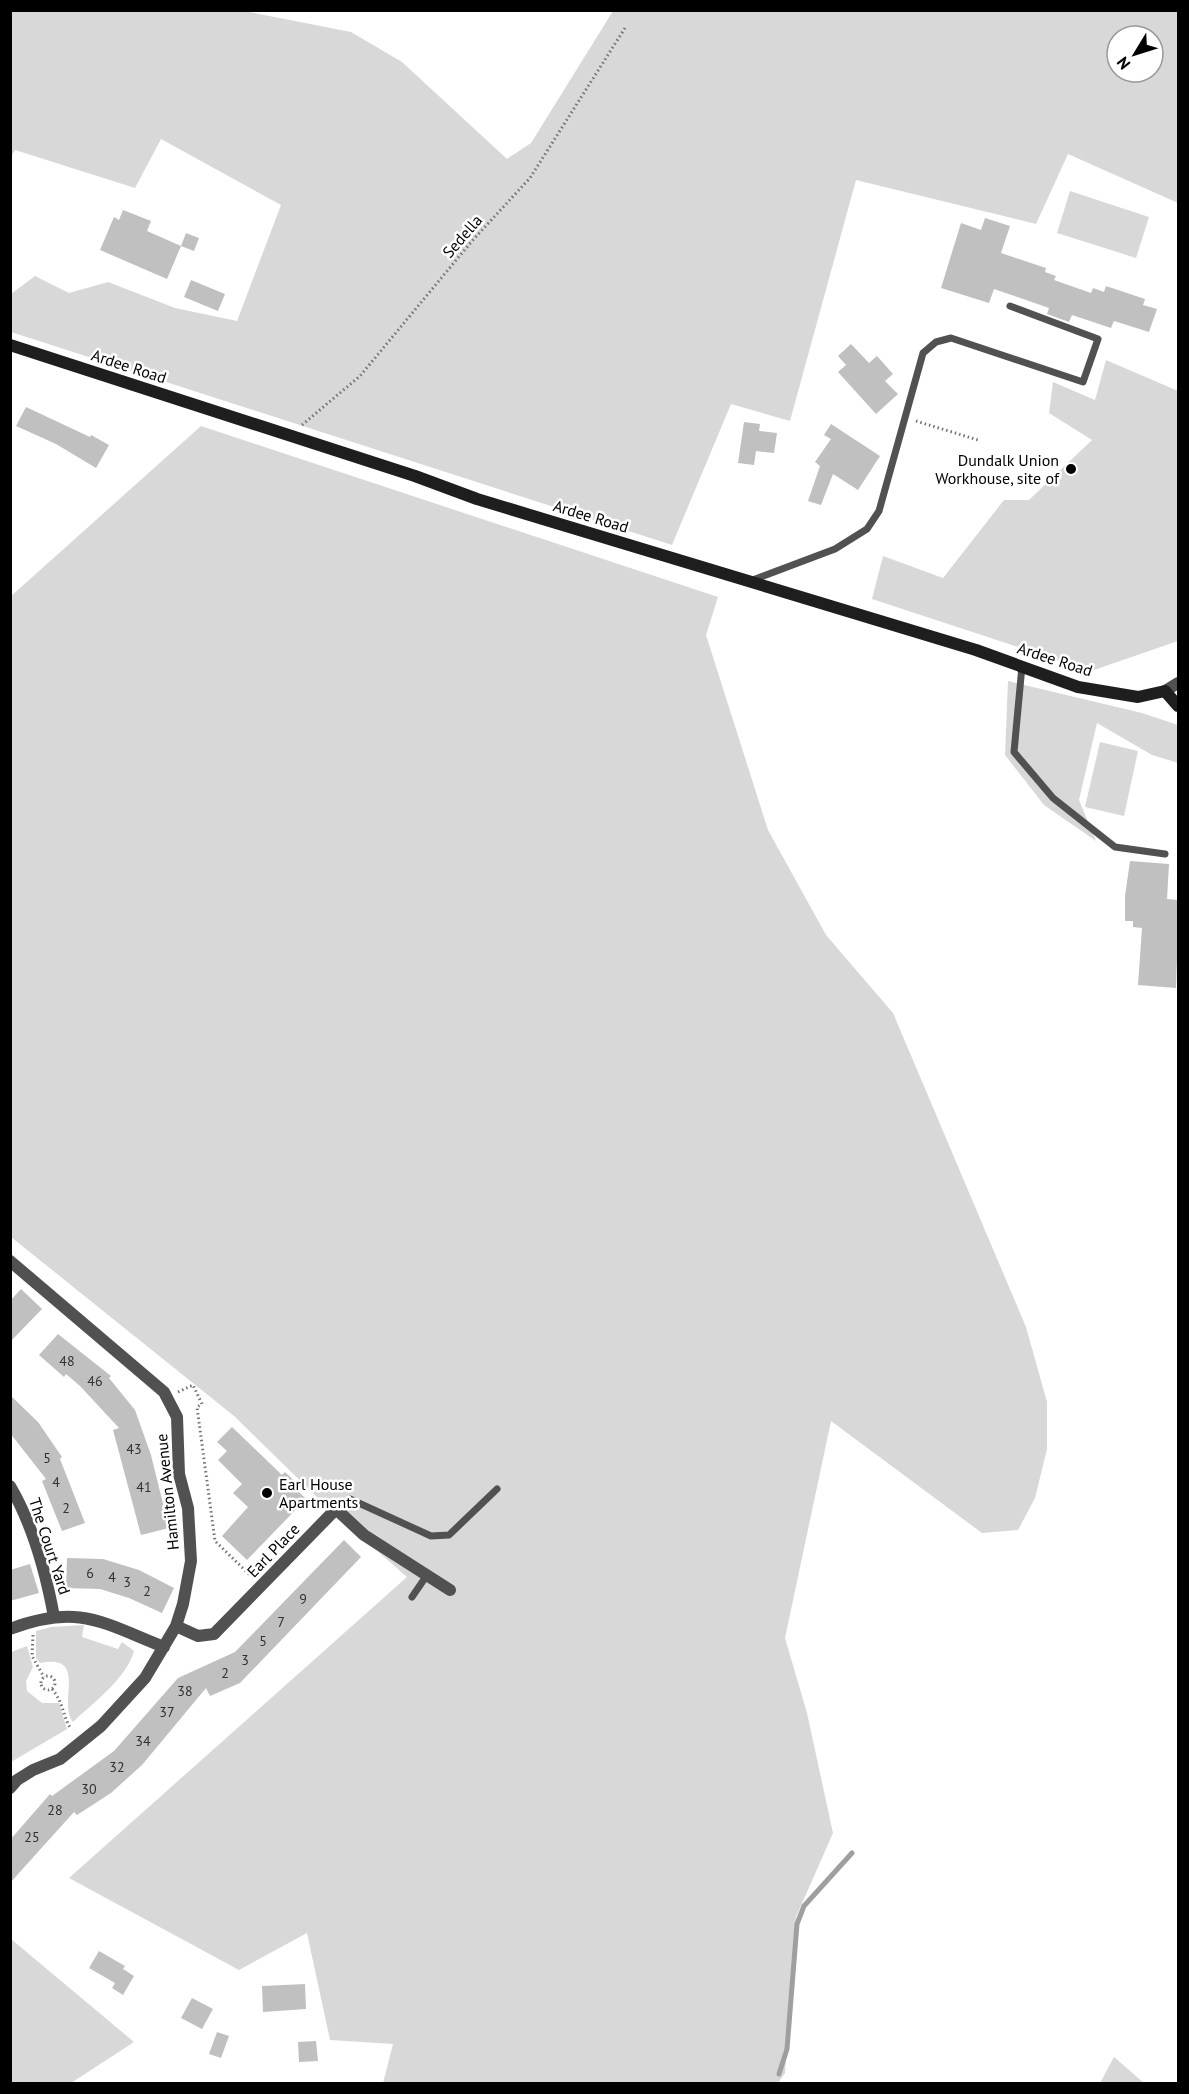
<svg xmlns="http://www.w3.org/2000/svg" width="1189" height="2094" font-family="'PT Sans',sans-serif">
  <rect width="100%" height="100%" fill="#fff"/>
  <!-- green -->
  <path fill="#d8d8d8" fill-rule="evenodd" d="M 11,10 L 244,11 L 351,32 L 402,62 L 507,159 L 531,143 L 613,11 L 1178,11 L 1178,203 L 1068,154 L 1036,224 L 856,180 L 790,421 L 731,404 L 672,545 L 11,332 L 11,294 L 35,276 L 69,293 L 108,282 L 175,308 L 237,321 L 281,205 L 161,139 L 135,188 L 15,150 L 11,157 ZM 1117,36 L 1153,36 L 1153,72 L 1117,72 Z
    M 1070,191 L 1149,217 L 1136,258 L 1057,233 Z
    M 1106,360 L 1178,391 L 1178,641 L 1091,671 L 872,599 L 883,556 L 943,578 L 1004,500 L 1029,500 L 1092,440 L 1049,413 L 1053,382 L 1095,400 Z
    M 201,426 L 718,597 L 706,635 L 768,830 L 826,935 L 893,1013 L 1026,1327 L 1047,1402 L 1047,1449 L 1035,1498 L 1018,1530 L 982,1533 L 831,1421 L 785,1638 L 807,1713 L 833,1833 L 796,1917 L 785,2073 L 778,2083 L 383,2083 L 393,2044 L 330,2040 L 307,1933 L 239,1970 L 69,1878 L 407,1577 L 326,1506 L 234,1416 L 11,1237 L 10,597 Z
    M 1008,681 L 1142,713 L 1178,725 L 1178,763 L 1152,755 L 1097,723 L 1079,800 L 1096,841 L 1044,805 L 1005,755 Z
    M 1100,742 L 1138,751 L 1124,816 L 1085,807 Z
    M 84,1625 L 82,1637 L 118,1649 L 122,1642 L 134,1651 C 126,1679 94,1702 73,1722 C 57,1703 89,1653 40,1663 L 36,1658 L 36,1631 L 51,1627 Z
    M 27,1646 L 33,1667 L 26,1681 L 27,1691 L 42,1703 L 59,1703 L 67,1729 L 11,1762 L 11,1652 Z
    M 11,1939 L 134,2042 L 71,2083 L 11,2083 Z
    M 1114,2057 L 1144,2083 L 1100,2083 Z"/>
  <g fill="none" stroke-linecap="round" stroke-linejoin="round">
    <!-- stream -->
    <path stroke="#9f9f9f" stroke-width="5" d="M 779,2074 L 787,2049 L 797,1924 L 804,1906 L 852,1853"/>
  </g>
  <!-- building -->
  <path fill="#c0c0c0" d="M 123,210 L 151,221 L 147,231 L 181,246 L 167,279 L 100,250 L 114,217 L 119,220 Z
    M 985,218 L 1010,226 L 1001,253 L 1046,268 L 1045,272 L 1056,276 L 1054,280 L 1091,293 L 1093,288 L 1104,292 L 1106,286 L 1145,299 L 1143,305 L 1157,309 L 1149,332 L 1114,321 L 1111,328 L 1072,315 L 1069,322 L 1047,314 L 1049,308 L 994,289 L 989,303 L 941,288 L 961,223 L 981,230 Z
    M 186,233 L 199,238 L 194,251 L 181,246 Z
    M 191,280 L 225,294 L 218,311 L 184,297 Z
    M 851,344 L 869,363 L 877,356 L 893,374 L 885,381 L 898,394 L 876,414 L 838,372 L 846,365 L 838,356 Z
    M 26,407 L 90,437 L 91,435 L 109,445 L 96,468 L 56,444 L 16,426 Z
    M 744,422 L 760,424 L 759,431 L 777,433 L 774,453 L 756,451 L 754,465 L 738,463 Z
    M 831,424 L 880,456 L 858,490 L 833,474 L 821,505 L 808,501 L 820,466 L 815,462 L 831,439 L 824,435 Z
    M 1130,861 L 1169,864 L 1167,899 L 1179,900 L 1176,988 L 1138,985 L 1142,928 L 1133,927 L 1133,921 L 1125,921 L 1125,896 Z
    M 21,1289 L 42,1309 L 10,1342 L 10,1301 Z
    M 58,1334 L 111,1376 L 109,1378 L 135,1410 L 151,1455 L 169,1528 L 141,1535 L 113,1430 L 119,1428 L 80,1386 L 66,1374 L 64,1377 L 39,1355 Z
    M 10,1395 L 38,1422 L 62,1457 L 60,1459 L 85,1523 L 62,1531 L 42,1481 L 46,1479 L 10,1433 Z
    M 232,1427 L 282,1475 L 285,1472 L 302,1488 L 298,1491 L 306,1499 L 247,1560 L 222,1536 L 248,1507 L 233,1493 L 242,1484 L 218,1460 L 227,1451 L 217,1442 Z
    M 344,1540 L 361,1557 L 240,1683 L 210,1696 L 206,1688 L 142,1765 L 111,1793 L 77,1815 L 74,1812 L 10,1883 L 10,1840 L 50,1794 L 52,1796 L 114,1751 L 178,1678 L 235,1652 Z
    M 67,1558 L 103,1559 L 139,1570 L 174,1588 L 162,1613 L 129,1598 L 100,1589 L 66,1588 Z
    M 30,1564 L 39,1593 L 10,1601 L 10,1570 Z
    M 99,1951 L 125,1966 L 123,1969 L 134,1976 L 123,1995 L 112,1988 L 115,1983 L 89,1968 Z
    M 305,1984 L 306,2009 L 263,2012 L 262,1986 Z
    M 192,1998 L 213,2009 L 202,2029 L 181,2018 Z
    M 217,2032 L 229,2036 L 221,2058 L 209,2054 Z
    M 316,2041 L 318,2061 L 299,2062 L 298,2042 Z"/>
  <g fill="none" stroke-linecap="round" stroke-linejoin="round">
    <!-- path -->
    <path stroke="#737373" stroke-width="3" stroke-dasharray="1.5 3" stroke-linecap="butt" d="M 916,421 L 978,440
      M 302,425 L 360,376 L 472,241 L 530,178 L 625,28
      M 178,1392 L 193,1385 L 202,1404 L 197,1407 L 215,1541 L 251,1576
      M 33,1635 L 32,1656 L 44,1677
      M41 1683a7 7 0 1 1 14 0a7 7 0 1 1-14 0Z
      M 52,1689 C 64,1703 62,1715 71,1729"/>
    <!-- service -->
    <path stroke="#515151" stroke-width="7" d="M 750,581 L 835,549 L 867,529 L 879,511 L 923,353 L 936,342 L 951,338 L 1083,382 L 1098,339 L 1010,306
      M 1022,666 L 1014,752 L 1053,798 L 1115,847 L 1165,854
      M 336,1509 L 350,1499 L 431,1536 L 449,1535 L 497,1489
      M 412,1597 L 427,1575"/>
    <!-- minor -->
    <path stroke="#515151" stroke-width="12" d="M 10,1261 L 164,1392 L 177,1417 L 179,1474 L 188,1508 L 191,1561 L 183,1604 L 176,1626 L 145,1678 L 101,1726 L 60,1759 L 33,1770 L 17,1780 L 10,1788
      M 10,1486 C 33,1525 46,1573 54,1617
      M 176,1626 L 198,1636 L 214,1634 L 336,1509 L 364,1535 L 450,1590
      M 10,1629 C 79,1603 103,1623 164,1647"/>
    <!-- tertiary -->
    <path stroke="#515151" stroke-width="12" d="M 1165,691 L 1178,683"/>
    <!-- secondary -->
    <path stroke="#1e1e1e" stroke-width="12" d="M 10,345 L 415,476 L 477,499 L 976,650 L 1078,687 L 1138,697 L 1165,691 L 1178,706"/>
  </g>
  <!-- markers -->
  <g fill="#000" stroke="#fff" stroke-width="2">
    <circle cx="1071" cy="469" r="6"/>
    <circle cx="267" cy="1493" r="6"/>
  </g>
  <g text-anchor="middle" stroke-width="5" stroke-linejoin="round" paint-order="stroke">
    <!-- number labels -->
    <g font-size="14" fill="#303030">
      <text x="67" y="1366">48</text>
      <text x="95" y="1386">46</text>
      <text x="134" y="1454">43</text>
      <text x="47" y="1463">5</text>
      <text x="56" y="1487">4</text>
      <text x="144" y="1492">41</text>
      <text x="66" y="1513">2</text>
      <text x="90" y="1578">6</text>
      <text x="112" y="1582">4</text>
      <text x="127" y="1587">3</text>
      <text x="147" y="1596">2</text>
      <text x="303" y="1604">9</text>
      <text x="281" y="1627">7</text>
      <text x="263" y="1646">5</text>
      <text x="245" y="1665">3</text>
      <text x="225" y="1678">2</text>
      <text x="185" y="1696">38</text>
      <text x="167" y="1717">37</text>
      <text x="143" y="1746">34</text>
      <text x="117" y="1772">32</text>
      <text x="89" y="1794">30</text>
      <text x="55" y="1815">28</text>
      <text x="32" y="1842">25</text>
    </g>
    <!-- street labels -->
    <g font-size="16" fill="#000" stroke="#fff">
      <text transform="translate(462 236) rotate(-49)" y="6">Sedella</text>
      <text transform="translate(129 366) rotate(18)" y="6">Ardee Road</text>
      <text transform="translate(591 516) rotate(17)" y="6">Ardee Road</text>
      <text transform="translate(1055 659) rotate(18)" y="6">Ardee Road</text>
      <text transform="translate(167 1492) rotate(-96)" y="6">Hamilton Avenue</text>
      <text transform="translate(50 1546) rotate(72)" y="6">The Court Yard</text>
      <text transform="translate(273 1550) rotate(-46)" y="6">Earl Place</text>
    </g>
    <!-- poi labels -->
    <g font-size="16" fill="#000" stroke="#fff" text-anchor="end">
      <text x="1059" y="466">Dundalk Union<tspan x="1059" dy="18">Workhouse, site of</tspan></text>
      <text x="279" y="1490" text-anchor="start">Earl House<tspan x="279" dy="18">Apartments</tspan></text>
    </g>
  </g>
  <!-- border -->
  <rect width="1189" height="2094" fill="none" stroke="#000000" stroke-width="24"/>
  <!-- north arrow -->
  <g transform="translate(1135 54) rotate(232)"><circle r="28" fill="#ffffff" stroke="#999999" stroke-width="1.5"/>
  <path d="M0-4.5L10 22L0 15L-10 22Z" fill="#000000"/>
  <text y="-9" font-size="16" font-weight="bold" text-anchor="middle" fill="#000000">N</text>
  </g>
</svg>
